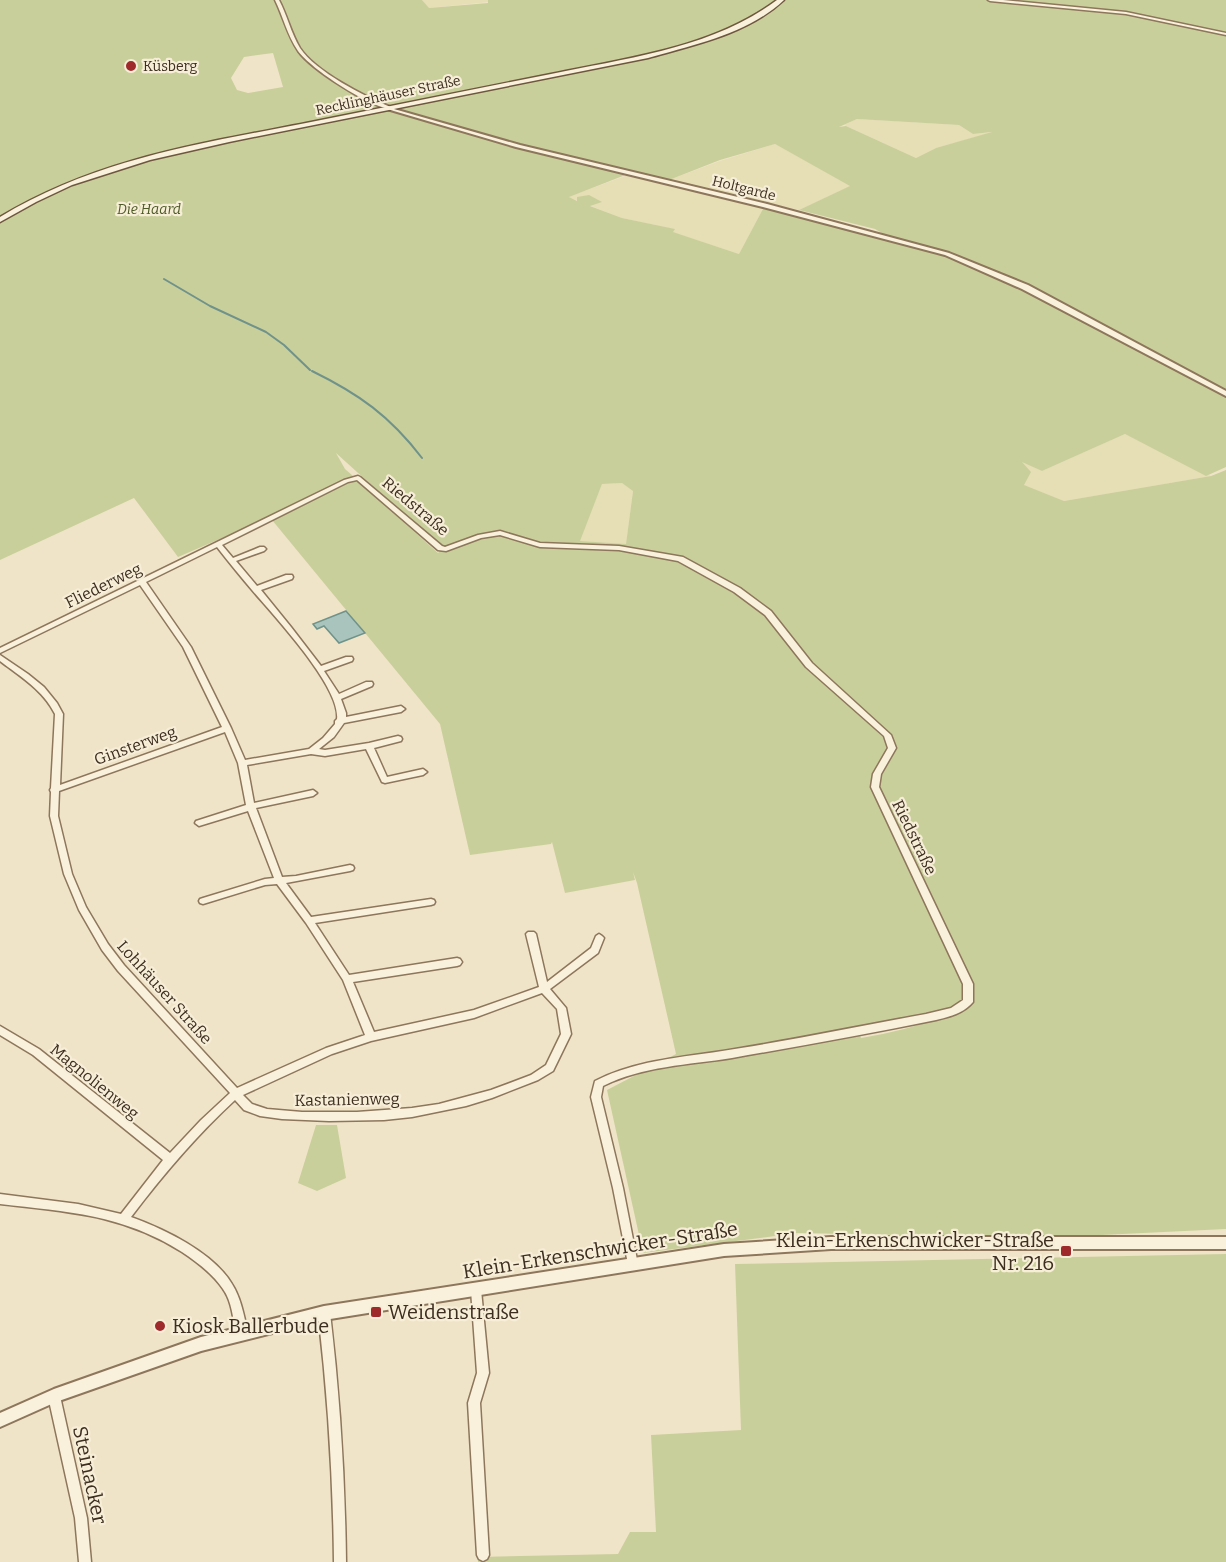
<svg xmlns="http://www.w3.org/2000/svg" width="1226" height="1562" font-family="Bitter,serif">
  <rect width="100%" height="100%" fill="#f0e4c8"/>
  <!-- farmland -->
  <path fill="#e6deb5" d="M 422,0 L 488,0 L 489,2 L 428,8 Z
    M 857,119 L 959,125 L 973,134 L 995,132 L 936,148 L 916,158 L 844,125 Z
    M 775,144 L 851,186 L 799,210 L 669,180 L 720,161 Z
    M 628,175 L 668,181 L 765,205 L 739,254 L 672,232 L 674,229 L 622,218 L 568,197 Z
    M 1125,434 L 1211,476 L 1064,501 L 1023,485 L 1020,460 L 1042,471 Z
    M 622,483 L 633,490 L 626,544 L 579,541 L 602,484 Z"/>
  <!-- green -->
  <path fill="#c9cf9b" fill-rule="evenodd" d="M 0,0 L 422,0 L 429,8 L 488,3 L 488,0 L 1226,0 L 1226,467 L 1206,476 L 1125,434 L 1042,471 L 1022,462 L 1031,472 L 1024,485 L 1064,501 L 1211,476 L 1226,470 L 1226,1229 L 1040,1238 L 798,1233 L 643,1253 L 607,1090 L 676,1054 L 637,883 L 633,872 L 635,880 L 565,893 L 552,842 L 551,844 L 470,855 L 440,724 L 272,520 L 346,482 L 359,482 L 438,553 L 442,549 L 336,453 L 345,469 L 353,476 L 243,529 L 178,557 L 134,498 L 0,560 ZM 273,53 L 283,87 L 248,93 L 237,90 L 231,78 L 244,57 ZM 857,119 L 959,125 L 973,134 L 992,132 L 936,148 L 916,158 L 846,126 L 839,127 ZM 775,144 L 850,186 L 799,210 L 875,229 L 885,235 L 765,205 L 739,254 L 673,232 L 675,229 L 622,218 L 590,206 L 602,202 L 589,195 L 577,197 L 577,201 L 569,197 L 633,172 L 669,180 L 720,160 ZM 622,483 L 633,491 L 626,544 L 580,541 L 602,484 ZM 971,1004 L 970,1007 C 934,1021 899,1032 861,1038 L 858,1029 Z
    M 316,1125 L 337,1125 L 346,1178 L 317,1191 L 298,1183 Z
    M 1226,1254 L 1226,1562 L 478,1562 L 478,1557 L 618,1554 L 630,1532 L 656,1532 L 651,1435 L 741,1430 L 735,1264 Z"/>
  <!-- water -->
  <path fill="#a9c4bc" stroke="#6f938a" stroke-width="1.5" d="M 346,611 L 365,633 L 339,643 L 324,626 L 317,629 L 313,624 Z"/>
  <g fill="none" stroke-linecap="round" stroke-linejoin="round">
    <!-- stream -->
    <path stroke="#6f938a" stroke-width="2" d="M 164,279 L 210,306 L 266,332 L 284,345 L 310,370
      M 312,371 C 359,394 390,416 422,458"/>
    <!-- minor casing -->
    <g stroke="#8d765c" stroke-width="3">
      <path id="minor" d="M 275,0 L 279,0 C 287,15 291,33 300,48 C 315,71 365,97 391,107 L 391,109 C 369,107 311,69 298,51 C 287,35 283,16 275,0 Z
        M 988,0 L 1003,0 L 1126,12 L 1226,33 L 1226,35 L 1126,14 L 990,1 Z
        M 358,476 L 360,477 L 442,546 L 445,547 L 478,535 L 500,531 L 540,543 L 619,546 L 683,557 L 740,588 L 771,611 L 812,663 L 891,735 L 896,748 L 881,774 L 879,787 L 973,984 L 973,1002 C 964,1013 949,1017 936,1020 C 868,1034 800,1046 732,1058 C 688,1065 643,1066 603,1086 L 601,1097 L 623,1188 L 638,1265 L 637,1269 L 633,1270 L 629,1269 L 613,1188 L 591,1097 L 595,1081 C 640,1058 691,1057 741,1048 C 803,1038 864,1025 926,1014 L 951,1008 L 963,1000 L 963,984 L 871,787 L 873,774 L 888,748 L 884,736 L 806,667 L 765,615 L 734,592 L 678,561 L 619,550 L 540,547 L 500,535 L 481,538 L 446,551 L 438,550 L 357,480 L 348,482 L 222,545 L 233,558 L 260,547 L 264,547 L 266,549 L 264,551 L 236,561 L 257,586 L 286,575 L 292,575 L 293,577 L 292,579 L 261,590 L 291,627 L 321,666 L 346,657 L 352,657 L 353,659 L 352,661 L 324,671 L 339,694 L 366,682 L 372,682 L 373,684 L 372,686 L 341,699 L 346,713 L 346,717 L 401,706 L 405,709 L 401,712 L 344,723 L 334,737 L 319,749 L 325,750 L 369,743 L 398,736 L 401,737 L 402,739 L 401,741 L 374,748 L 387,777 L 423,769 L 427,772 L 423,775 L 385,783 L 382,782 L 366,749 L 325,756 L 311,754 L 247,765 L 254,803 L 313,790 L 317,793 L 313,796 L 256,808 L 282,877 L 296,876 L 350,865 L 353,866 L 354,868 L 353,870 L 350,871 L 286,883 L 311,917 L 431,899 L 434,900 L 435,902 L 434,904 L 431,905 L 315,923 L 349,975 L 457,958 L 460,959 L 462,962 L 460,965 L 457,966 L 353,982 L 374,1032 L 474,1010 L 539,987 L 526,934 L 528,932 L 534,932 L 536,934 L 547,982 L 591,948 L 596,936 L 599,934 L 602,936 L 604,938 L 598,953 L 550,989 L 566,1008 L 571,1034 L 553,1071 L 538,1080 L 492,1098 L 466,1106 L 412,1117 L 384,1120 L 329,1121 L 282,1119 L 260,1116 L 244,1110 L 235,1100 C 196,1136 163,1175 131,1217 C 164,1229 213,1252 232,1284 C 241,1298 244,1316 248,1333 L 246,1337 L 242,1338 L 238,1337 L 236,1333 C 233,1319 232,1301 223,1289 C 213,1274 197,1262 182,1252 C 122,1214 68,1212 0,1204 L 0,1194 L 78,1204 L 121,1214 L 163,1160 L 33,1055 L 0,1035 L 0,1026 L 39,1049 L 170,1153 L 201,1120 L 230,1093 L 118,971 L 102,950 L 79,910 L 64,874 L 50,816 L 51,792 L 50,790 L 51,788 L 55,714 C 43,690 21,677 0,661 L 0,655 L 28,674 L 44,687 L 57,703 L 63,714 L 60,785 L 222,727 L 183,647 L 140,585 L 0,653 L 0,648 L 344,480 ZM 217,547 C 228,561 240,576 252,590 C 273,615 341,687 337,719 L 335,721 L 335,724 L 323,738 L 309,749 L 245,760 L 231,728 L 191,647 L 146,582 ZM 225,732 L 238,763 L 246,805 L 196,821 L 195,823 L 199,826 L 248,811 L 274,878 L 265,879 L 203,898 L 200,899 L 199,901 L 200,903 L 203,904 L 265,885 L 277,884 L 306,923 L 343,980 L 365,1035 L 326,1048 L 237,1088 L 124,965 L 108,944 L 86,907 L 72,874 L 58,816 L 59,791 ZM 542,993 L 557,1009 L 561,1034 L 546,1065 L 531,1075 L 491,1090 L 439,1104 L 412,1108 L 357,1112 L 302,1112 L 267,1109 L 252,1104 L 243,1095 L 332,1054 L 371,1041 L 474,1018 Z
        M 476,1285 L 480,1286 L 481,1290 L 489,1373 L 480,1403 L 489,1555 L 487,1559 L 483,1561 L 479,1559 L 477,1555 L 468,1403 L 477,1373 L 471,1290 L 472,1286 Z
        M 324,1308 L 328,1309 L 330,1313 C 340,1396 345,1479 346,1562 L 334,1562 C 333,1479 328,1396 318,1313 L 320,1309 Z
        M 54,1390 L 58,1392 L 60,1396 L 87,1518 L 91,1562 L 79,1562 L 75,1518 L 48,1396 L 50,1392 Z"/>
    </g>
    <!-- tertiary casing -->
    <g stroke="#8d765c" stroke-width="4">
      <path id="tertiary" d="M 387,107 L 520,145 L 767,204 L 949,253 L 1028,285 L 1226,391 L 1226,396 L 1022,289 L 945,255 L 763,207 L 516,147 L 387,109 Z
        M 831,1237 L 1226,1237 L 1226,1249 L 831,1249 L 724,1256 L 324,1320 L 201,1351 L 56,1402 L 0,1427 L 0,1413 L 54,1389 L 201,1337 L 324,1306 L 724,1244 Z"/>
    </g>
    <!-- secondary casing -->
    <g stroke="#6f573f" stroke-width="3">
      <path id="secondary" d="M 777,0 L 784,0 C 748,34 694,45 648,58 L 229,142 L 150,160 L 72,185 L 36,202 L 0,222 L 0,217 C 96,159 198,144 306,123 C 388,107 469,90 551,74 C 628,58 713,48 777,0 Z"/>
    </g>
    <!-- minor -->
    <use href="#minor" fill="#faf1dc" fill-rule="evenodd"/>
    <!-- tertiary -->
    <use href="#tertiary" fill="#faf1dc" fill-rule="evenodd"/>
    <!-- secondary -->
    <use href="#secondary" fill="#faf1dc" fill-rule="evenodd"/>
  </g>
  <!-- markers -->
  <g fill="#9e2a2b" stroke="#f7eed8" stroke-width="2">
    <circle cx="131" cy="66" r="6"/>
    <rect x="1060" y="1245" width="12" height="12" rx="3"/>
    <rect x="370" y="1306" width="12" height="12" rx="3"/>
    <circle cx="160" cy="1326" r="6"/>
  </g>
  <g text-anchor="middle" stroke-width="4.5" stroke-linejoin="round" paint-order="stroke">
    <!-- far-poi labels -->
    <g font-size="14" fill="#3d2e20" stroke="#f7eed8" text-anchor="start">
      <text x="143" y="71">Küsberg</text>
    </g>
    <!-- far-street labels -->
    <g font-size="14" fill="#3d2e20" stroke="#f7eed8">
      <text transform="translate(388 95) rotate(-12)" y="5">Recklinghäuser Straße</text>
      <text transform="translate(744 188) rotate(14)" y="5">Holtgarde</text>
    </g>
    <!-- far-park labels -->
    <g font-size="14" font-style="italic" fill="#4d5a26" stroke="#f7eed8">
      <text x="149" y="214">Die Haard</text>
    </g>
    <!-- street labels -->
    <g font-size="16" fill="#3d2e20" stroke="#f7eed8">
      <text transform="translate(416 506) rotate(40)" y="6">Riedstraße</text>
      <text transform="translate(103 585) rotate(-26)" y="6">Fliederweg</text>
      <text transform="translate(135 745) rotate(-20)" y="6">Ginsterweg</text>
      <text transform="translate(915 837) rotate(64)" y="6">Riedstraße</text>
      <text transform="translate(165 992) rotate(48)" y="6">Lohhäuser Straße</text>
      <text transform="translate(95 1081) rotate(39)" y="6">Magnolienweg</text>
      <text transform="translate(347 1099) rotate(-1)" y="6">Kastanienweg</text>
    </g>
    <!-- near-poi labels -->
    <g font-size="20" fill="#3d2e20" stroke="#f7eed8" text-anchor="start">
      <text x="1054" y="1247" text-anchor="end">Klein-Erkenschwicker-Straße<tspan x="1054" dy="23">Nr. 216</tspan></text>
      <text x="388" y="1319">Weidenstraße</text>
      <text x="172" y="1333">Kiosk Ballerbude</text>
    </g>
    <!-- near-street labels -->
    <g font-size="20" fill="#3d2e20" stroke="#f7eed8">
      <text transform="translate(600 1250) rotate(-9)" y="7">Klein-Erkenschwicker-Straße</text>
      <text transform="translate(90 1475) rotate(78)" y="7">Steinacker</text>
    </g>
  </g>
</svg>
